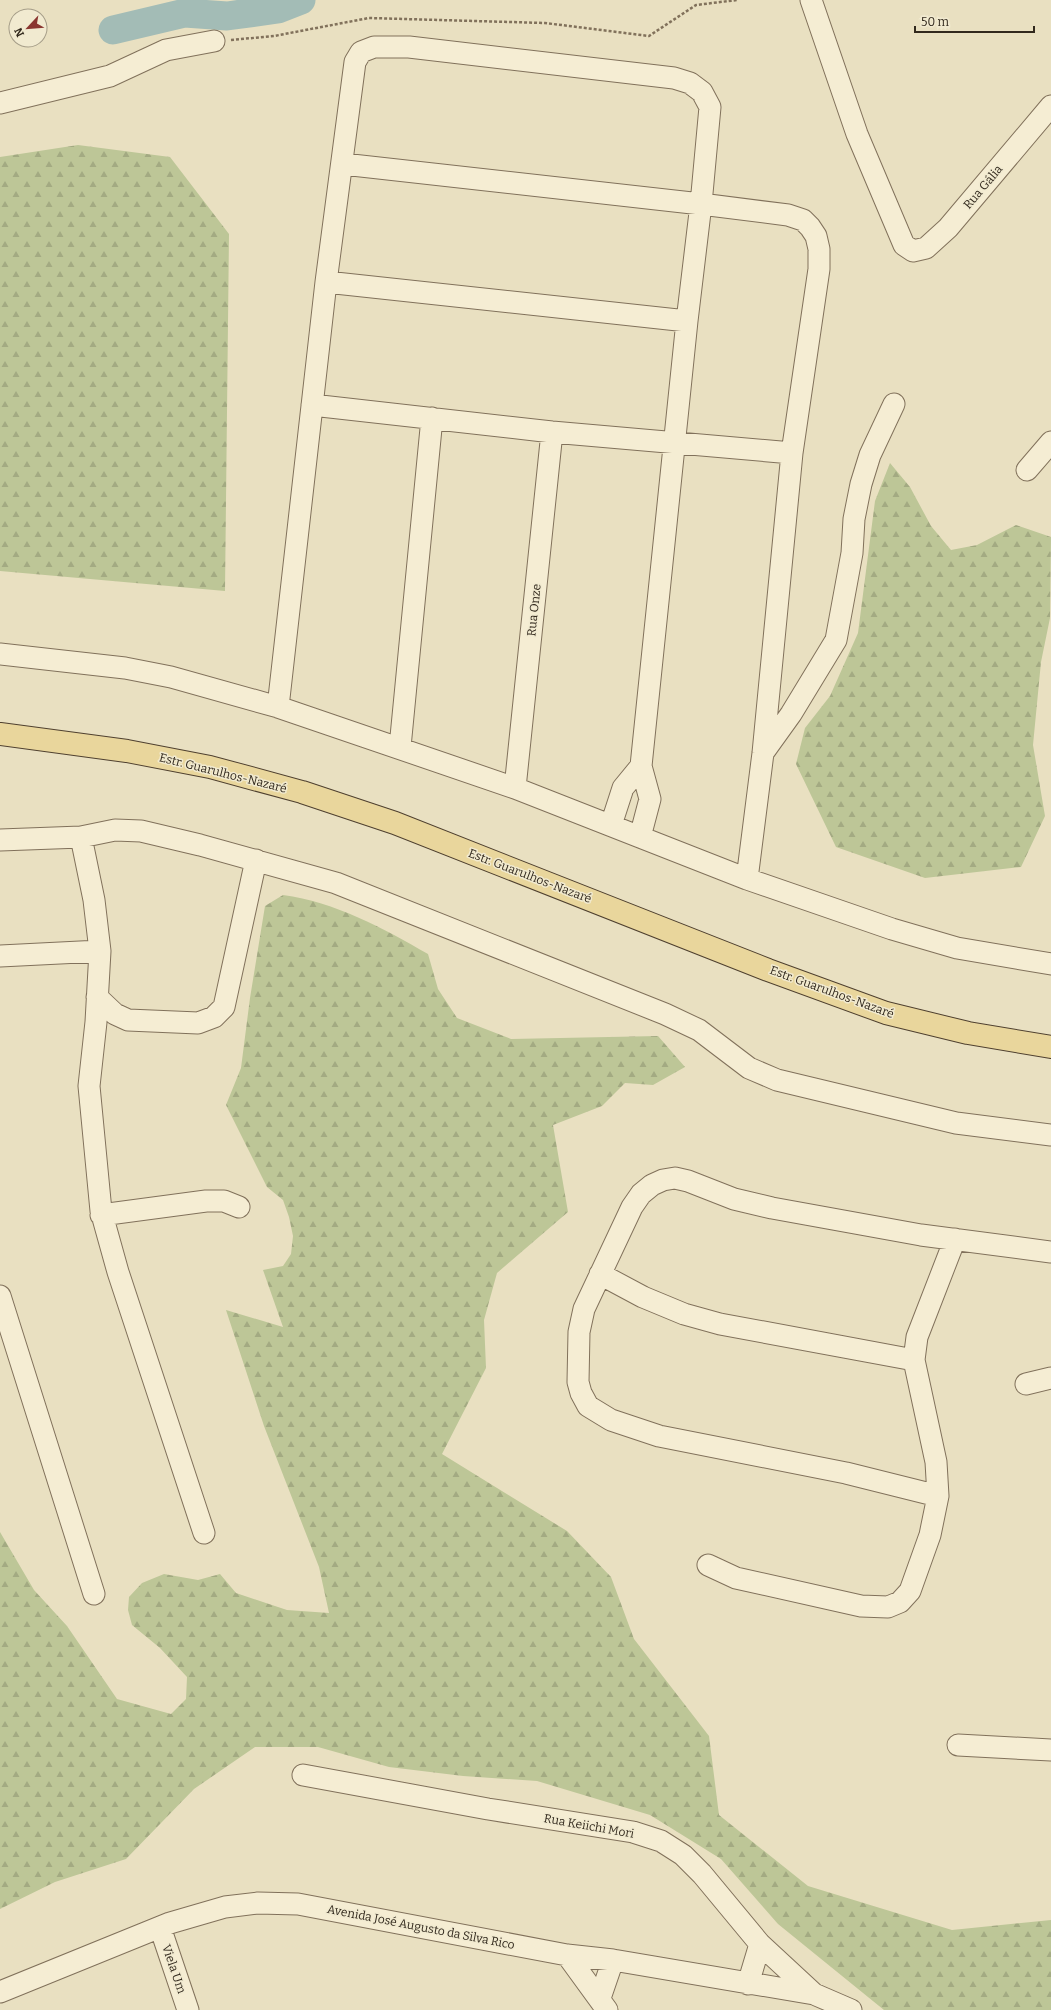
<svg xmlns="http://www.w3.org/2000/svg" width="1051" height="2010" font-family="Bitter,serif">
  <defs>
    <pattern id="forest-firs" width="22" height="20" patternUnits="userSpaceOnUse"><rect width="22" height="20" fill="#bdc697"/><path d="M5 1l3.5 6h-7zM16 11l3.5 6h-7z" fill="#a3aa82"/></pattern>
  </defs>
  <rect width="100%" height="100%" fill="#e9e0c1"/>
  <!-- forest -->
  <path fill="url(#forest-firs)" d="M 78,145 L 170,157 L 229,234 L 225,591 L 0,571 L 0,157 Z
    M 890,463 L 910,487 L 931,526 L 951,550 L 977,545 L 1016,525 L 1051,537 L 1050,618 L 1041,662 L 1033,745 L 1045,816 L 1021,867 L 925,878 L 836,847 L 796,764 L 805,728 L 830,696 L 858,633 L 875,501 Z
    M 283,895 C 335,902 383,928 428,954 L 438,989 L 457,1018 L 511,1039 L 658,1036 L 685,1067 L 653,1085 L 625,1083 L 602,1106 L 553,1125 L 568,1212 L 497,1273 L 484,1320 L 486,1368 L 442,1454 L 567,1531 L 611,1577 L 634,1639 L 709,1736 L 719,1815 L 808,1886 L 952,1930 L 1051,1920 L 1051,2010 L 884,2010 L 778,1924 L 721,1859 L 650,1815 L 537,1781 L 463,1776 L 389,1767 L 318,1747 L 255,1747 L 194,1789 L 126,1859 L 55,1882 L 0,1909 L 0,1532 L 34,1590 L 67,1626 L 117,1699 L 171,1714 L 186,1699 L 187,1677 L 160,1648 L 132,1625 L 128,1610 L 129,1597 L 142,1583 L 164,1574 L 198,1580 L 220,1574 L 236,1593 L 287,1610 L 329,1613 L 319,1567 L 264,1426 L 226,1310 L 283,1327 L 263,1270 L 283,1266 L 291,1254 L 293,1236 L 289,1217 L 283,1200 L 267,1187 L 226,1105 L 241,1068 L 250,998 L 265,906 Z"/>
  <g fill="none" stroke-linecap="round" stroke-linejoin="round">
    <!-- river -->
    <path stroke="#a3bcb6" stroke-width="29" d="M 113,30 L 185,13 L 227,16 L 278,9 L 301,0"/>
    <!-- minor casing -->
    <g stroke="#81715b" stroke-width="23">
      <path id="minor" d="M 811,0 L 857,134 L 904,245 L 913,251 L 926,248 L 948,228 L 1051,106
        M 0,103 L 110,76 L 166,50 L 214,41
        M 343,164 L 701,204 L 788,215 L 803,220 L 810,227 L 816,236 L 819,249 L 819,269 L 792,453 L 763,753 L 747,879
        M 326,282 L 687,321
        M 312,405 L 552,432 L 792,453
        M 1027,470 L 1051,442
        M 0,654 L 125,668 L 171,677 L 278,707 L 515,788 L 747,879 L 892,929 L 957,948 L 1051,964
        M 278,707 L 326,282 L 355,62 L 361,52 L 374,47 L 409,47 L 674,78 L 690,83 L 702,92 L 710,107 L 701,204 L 687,321 L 641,766 L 650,799 L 640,837
        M 400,747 L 432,418
        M 763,753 L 791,714 L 836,640 L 852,553 L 854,519 L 861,484 L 870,455 L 894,404
        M 515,788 L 552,432
        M 611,825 L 623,788 L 641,766
        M 81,837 L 94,900 L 100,951 L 96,1022 L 89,1086 L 101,1211 L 118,1272 L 204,1533
        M 0,840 L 81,837 L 115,830 L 141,831 L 200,845 L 336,883 L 665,1014 L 699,1030 L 749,1068 L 777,1080 L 956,1123 L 1051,1135
        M 0,956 L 100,951
        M 97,997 L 115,1014 L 128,1020 L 198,1023 L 214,1017 L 224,1007 L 256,860
        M 101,1215 L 206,1201 L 224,1201 L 239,1207
        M 600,1274 L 643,1297 L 684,1314 L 720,1324 L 914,1360
        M 0,1296 L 94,1594
        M 1026,1384 L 1051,1378
        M 938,1496 L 846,1473 L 659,1436 L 611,1420 L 588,1406 L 581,1393 L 578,1382 L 579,1332 L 584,1309 L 632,1207 L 641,1194 L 652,1185 L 663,1180 L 675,1178 L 688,1181 L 734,1199 L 772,1208 L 921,1235 L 1051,1252
        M 708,1565 L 736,1578 L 861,1606 L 888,1607 L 900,1602 L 910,1591 L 930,1535 L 938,1496 L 936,1462 L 914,1360 L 917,1337 L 955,1239
        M 958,1745 L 1051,1750
        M 303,1775 L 488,1809 L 633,1832 L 661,1841 L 683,1855 L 702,1874 L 760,1944 L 814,1994
        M 160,1927 L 188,2010
        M 567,1955 L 607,2010
        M 748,1984 L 760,1944
        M 0,1992 L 170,1923 L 225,1907 L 258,1903 L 298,1904 L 567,1955 L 613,1960 L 814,1994 L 851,2010
        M 600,1998 L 613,1960"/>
    </g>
    <!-- major casing -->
    <g stroke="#4f402f" stroke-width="24">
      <path id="major" d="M 0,734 L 127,751 L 210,767 L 302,792 L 395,823 L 768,970 L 886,1013 L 968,1033 L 1051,1047"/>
    </g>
    <!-- path -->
    <path stroke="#81715b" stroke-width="2.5" stroke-dasharray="3 2" stroke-linecap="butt" d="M 231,40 L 274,36 L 369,18 L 545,23 L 649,36 L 696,5 L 737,0"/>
    <!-- minor -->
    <use href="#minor" stroke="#f5edd3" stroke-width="21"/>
    <!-- major -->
    <use href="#major" stroke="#e9d69c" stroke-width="22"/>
  </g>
  <g text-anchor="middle" stroke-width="3" stroke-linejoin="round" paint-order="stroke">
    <!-- street labels -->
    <g font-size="12" fill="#32291d" stroke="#f1ead0">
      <text transform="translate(983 187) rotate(-50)" y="4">Rua Gália</text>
      <text transform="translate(534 610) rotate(-84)" y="4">Rua Onze</text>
      <text transform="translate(223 773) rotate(14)" y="4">Estr. Guarulhos-Nazaré</text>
      <text transform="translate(530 876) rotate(21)" y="4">Estr. Guarulhos-Nazaré</text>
      <text transform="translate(832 992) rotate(20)" y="4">Estr. Guarulhos-Nazaré</text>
      <text transform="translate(589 1826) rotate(10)" y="4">Rua Keiichi Mori</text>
      <text transform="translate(421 1927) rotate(11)" y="4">Avenida José Augusto da Silva Rico</text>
      <text transform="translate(174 1969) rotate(71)" y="4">Viela Um</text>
    </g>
  </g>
  <!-- north arrow -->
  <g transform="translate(28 28) rotate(244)"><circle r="19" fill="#f1ead0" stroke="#a59d88"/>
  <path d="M0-3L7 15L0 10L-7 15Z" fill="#8a3630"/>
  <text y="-6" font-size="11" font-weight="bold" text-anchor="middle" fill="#32291d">N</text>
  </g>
  <!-- scale -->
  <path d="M915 26v6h119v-6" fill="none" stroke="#32291d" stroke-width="2"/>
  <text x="921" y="26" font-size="12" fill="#32291d" stroke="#f1ead0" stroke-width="3" paint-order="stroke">50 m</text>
</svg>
